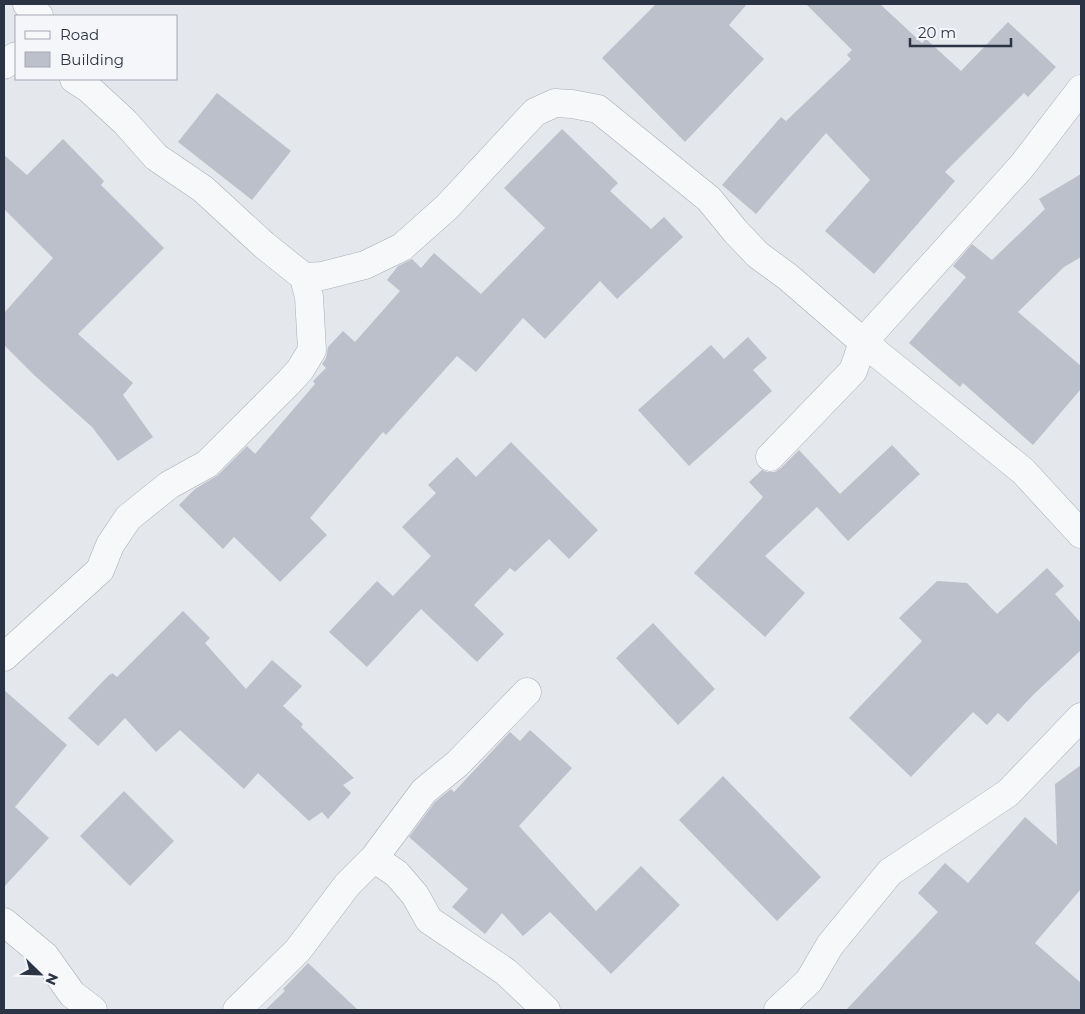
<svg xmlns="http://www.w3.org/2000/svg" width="1085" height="1014" font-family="Montserrat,sans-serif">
  <rect width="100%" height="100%" fill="#e4e7ec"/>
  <!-- building -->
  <path fill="#bbc0ca" d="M 656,4 L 747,4 L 729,25 L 764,59 L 685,142 L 602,58 Z
    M 806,4 L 880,4 L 922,43 L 926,39 L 961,71 L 1008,22 L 1056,67 L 1028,97 L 1024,93 L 945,172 L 955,181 L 874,274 L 825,231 L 870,180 L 826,133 L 756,214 L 722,185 L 781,117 L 786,121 L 851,59 L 847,55 L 852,50 Z
    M 217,93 L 291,151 L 252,200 L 178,142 Z
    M 562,129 L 618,183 L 610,191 L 651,229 L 664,217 L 683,237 L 617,299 L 600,281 L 545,339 L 523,318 L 476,372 L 457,356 L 386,435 L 383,432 L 310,518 L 327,535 L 280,582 L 234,537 L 223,549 L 179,505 L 195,489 L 218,475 L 247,446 L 255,454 L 315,384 L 313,381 L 326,368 L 322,364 L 326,358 L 328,347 L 343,331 L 355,342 L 400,291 L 387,280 L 398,266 L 412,259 L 421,268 L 434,253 L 481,294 L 545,228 L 504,188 Z
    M 63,139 L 104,181 L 101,185 L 164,248 L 78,334 L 133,383 L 123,395 L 153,437 L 118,461 L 92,427 L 34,375 L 4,345 L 4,313 L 53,258 L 4,209 L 4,155 L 27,175 Z
    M 1081,174 L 1081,257 L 1064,267 L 1018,312 L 1081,366 L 1081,389 L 1033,445 L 963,383 L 960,387 L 909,343 L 966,277 L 953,266 L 972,244 L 992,260 L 1045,209 L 1039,199 Z
    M 748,337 L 767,358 L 753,370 L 772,391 L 689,466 L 638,410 L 711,345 L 724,359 Z
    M 511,442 L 598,530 L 569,559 L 549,539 L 515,572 L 510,568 L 474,605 L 504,634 L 477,662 L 421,609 L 367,667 L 329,632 L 377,581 L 393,596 L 431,556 L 402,527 L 436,493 L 428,485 L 457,457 L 476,477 Z
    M 892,445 L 920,474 L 848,541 L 817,507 L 765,556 L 805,593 L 765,637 L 694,573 L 763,497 L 749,482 L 762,470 L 767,472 L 775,472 L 781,468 L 799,450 L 840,494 Z
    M 1047,568 L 1064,586 L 1055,594 L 1081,623 L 1081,650 L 1033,695 L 1008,722 L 998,713 L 987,725 L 973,712 L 911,777 L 849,718 L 922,641 L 899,618 L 937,581 L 967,583 L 997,614 Z
    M 183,611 L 210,638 L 205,643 L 246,689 L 272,660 L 302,686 L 283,706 L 303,724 L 301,727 L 354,778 L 343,785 L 351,793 L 328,819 L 322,812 L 309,821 L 258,773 L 244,789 L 180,730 L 156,752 L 125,718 L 98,746 L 68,718 L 110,674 L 111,675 L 112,673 L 117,677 Z
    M 653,623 L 715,689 L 678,725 L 616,658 Z
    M 4,690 L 67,745 L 15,807 L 49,838 L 4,887 Z
    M 530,730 L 572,768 L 519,826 L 596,911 L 641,866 L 680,905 L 611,974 L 550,912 L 523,936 L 502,913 L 485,934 L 452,907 L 468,889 L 409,837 L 435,802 L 451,789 L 454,792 L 510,732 L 520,741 Z
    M 1081,765 L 1081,889 L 1035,943 L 1081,983 L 1081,1010 L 846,1010 L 938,912 L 918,893 L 945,863 L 968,883 L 1025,817 L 1057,845 L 1055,784 Z
    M 723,776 L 821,877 L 777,921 L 679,820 Z
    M 124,791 L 174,841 L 130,886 L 80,836 Z
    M 308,963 L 358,1010 L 265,1010 L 285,991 L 283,989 Z"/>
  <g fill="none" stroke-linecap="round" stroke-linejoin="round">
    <!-- minor casing -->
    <g stroke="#a9aeb7" stroke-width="29">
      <path id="minor" d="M 27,4 L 39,16
        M 4,65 L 16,56
        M 304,277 L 322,276 L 365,265 L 402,247 L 447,207 L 535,112 L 555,103 L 572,104 L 598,109 L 709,199 L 736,232 L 758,255 L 788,277 L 863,342 L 1023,471 L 1081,534
        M 770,457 L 853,371 L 863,342 L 1022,166 L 1081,89
        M 4,657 L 100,570 L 110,545 L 128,518 L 169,485 L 207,464 L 288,383 L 300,370 L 312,350 L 309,297 L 304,277 L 264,245 L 203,189 L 156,157 L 125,122 L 88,88 L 74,79
        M 374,858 L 397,874 L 415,895 L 429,920 L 506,972 L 546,1010
        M 4,922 L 45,956 L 72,994 L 93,1010
        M 237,1010 L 298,950 L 347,885 L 374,858 L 424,791 L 457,764 L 527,692
        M 778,1010 L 809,981 L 830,945 L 890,872 L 1008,793 L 1081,717"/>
    </g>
    <!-- minor -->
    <use href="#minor" stroke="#f7f8fa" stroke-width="28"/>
  </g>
  <!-- border -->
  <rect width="1085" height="1014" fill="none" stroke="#2b3445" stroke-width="10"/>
  <!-- legend -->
  <rect x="15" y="15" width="162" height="65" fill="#f4f6f9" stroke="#a4a8b1"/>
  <rect x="25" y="31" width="25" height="8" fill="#f7f8fa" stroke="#a4a8b1"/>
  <text x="60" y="40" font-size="15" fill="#2b3445">Road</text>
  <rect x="25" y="52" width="25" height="15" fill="#bbc0ca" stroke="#a4a8b1"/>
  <text x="60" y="65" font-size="15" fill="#2b3445">Building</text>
  <!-- north arrow -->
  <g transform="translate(40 974) rotate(113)" stroke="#f4f6f9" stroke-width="4" paint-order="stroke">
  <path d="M0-4L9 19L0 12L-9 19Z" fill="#2b3445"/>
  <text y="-8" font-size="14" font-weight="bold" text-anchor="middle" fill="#2b3445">N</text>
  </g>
  <!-- scale -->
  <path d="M910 38v8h101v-8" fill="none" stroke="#2b3445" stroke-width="2.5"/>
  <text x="918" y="38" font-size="15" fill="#2b3445" stroke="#f4f6f9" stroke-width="4" paint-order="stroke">20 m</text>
</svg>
